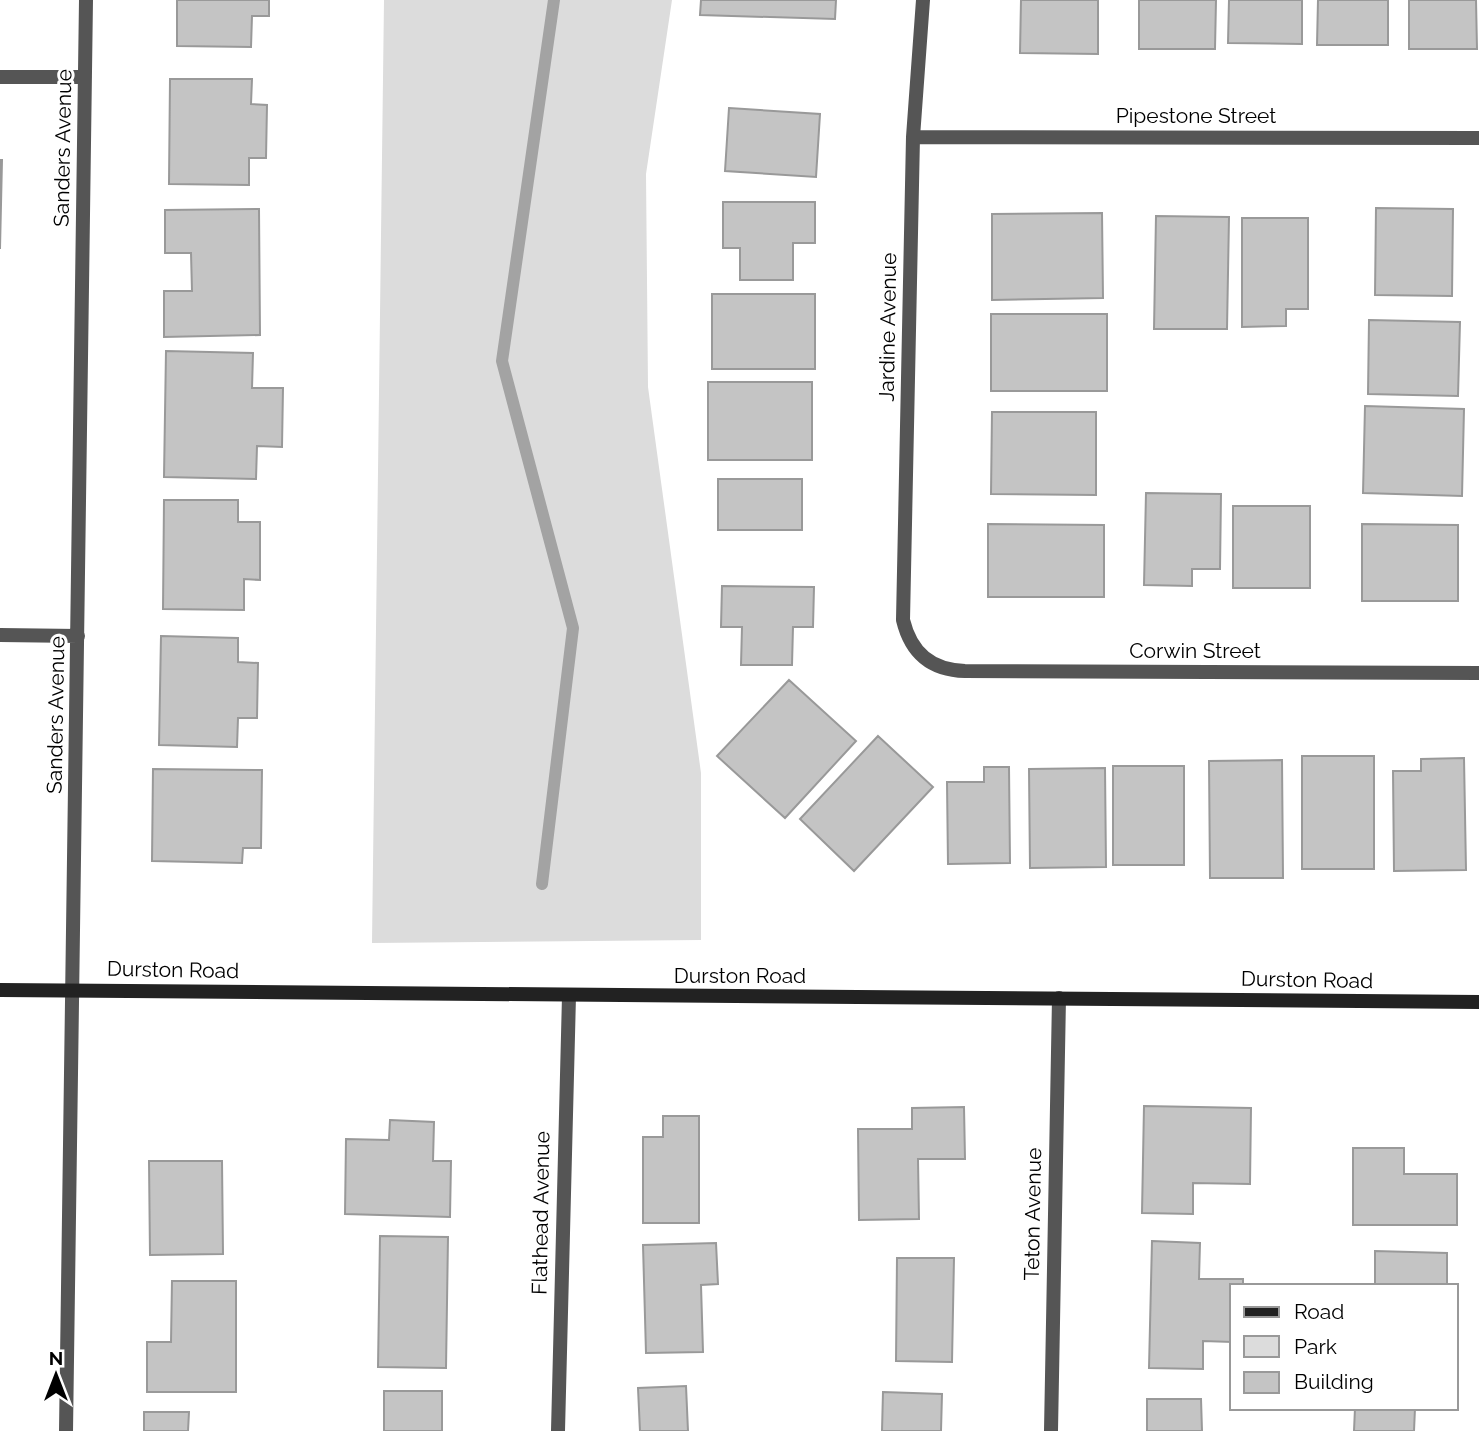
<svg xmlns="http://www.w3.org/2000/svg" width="1479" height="1431" font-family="Raleway,sans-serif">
  <rect width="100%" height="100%" fill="#fff"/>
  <!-- green -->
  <path fill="#dcdcdc" d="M 384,0 L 672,0 L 646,174 L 648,387 L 701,773 L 701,940 L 372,943 Z"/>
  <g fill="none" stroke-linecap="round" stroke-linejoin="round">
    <!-- stream -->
    <path stroke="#a3a3a3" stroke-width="12" d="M 542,884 L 573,628 L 502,361 L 554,0"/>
  </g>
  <!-- building -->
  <path fill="#c4c4c4" stroke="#999" stroke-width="2" d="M 177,0 L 269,0 L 269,16 L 252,16 L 251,47 L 177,46 Z
    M 701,0 L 836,0 L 835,19 L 700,15 Z
    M 1021,0 L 1098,0 L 1098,54 L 1020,53 Z
    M 1139,0 L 1216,0 L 1215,49 L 1139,49 Z
    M 1229,0 L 1302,0 L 1302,44 L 1228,43 Z
    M 1318,0 L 1388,0 L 1388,45 L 1317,45 Z
    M 1409,0 L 1476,0 L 1477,49 L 1409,49 Z
    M 170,79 L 252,79 L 251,104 L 267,105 L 266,158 L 249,158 L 249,185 L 169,184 Z
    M 729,108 L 820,114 L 816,177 L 725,171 Z
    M 0,160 L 2,160 L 0,249 Z
    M 723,202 L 815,202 L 815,243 L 793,243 L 793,280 L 740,280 L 740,248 L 723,248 Z
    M 1376,208 L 1453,209 L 1452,296 L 1375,295 Z
    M 259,209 L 260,335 L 164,337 L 164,291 L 192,291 L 191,253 L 165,253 L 165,210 Z
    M 1102,213 L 1103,298 L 992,300 L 992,214 Z
    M 1156,216 L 1229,217 L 1227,329 L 1154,329 Z
    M 1242,218 L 1308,218 L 1308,309 L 1286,309 L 1286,326 L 1242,327 Z
    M 712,294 L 815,294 L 815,369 L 712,369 Z
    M 991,314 L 1107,314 L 1107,391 L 991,391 Z
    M 1369,320 L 1460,322 L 1458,396 L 1368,394 Z
    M 166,351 L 253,353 L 252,388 L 283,388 L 282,447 L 257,446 L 256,479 L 164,477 Z
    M 708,382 L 812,382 L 812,460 L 708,460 Z
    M 1365,406 L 1464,409 L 1462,496 L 1363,493 Z
    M 992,412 L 1096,412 L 1096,495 L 991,494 Z
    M 718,479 L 802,479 L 802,530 L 718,530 Z
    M 1146,493 L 1221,494 L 1220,569 L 1192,569 L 1192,586 L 1144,585 Z
    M 164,500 L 238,500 L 238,522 L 260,522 L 260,580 L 244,579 L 244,610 L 163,609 Z
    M 1233,506 L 1310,506 L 1310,588 L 1233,588 Z
    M 988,524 L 1104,525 L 1104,597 L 988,597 Z
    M 1362,524 L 1458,525 L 1458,601 L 1362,601 Z
    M 722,586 L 814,587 L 813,627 L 793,627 L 792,665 L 741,665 L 742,627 L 721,627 Z
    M 161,636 L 238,638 L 238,662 L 258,663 L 257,718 L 238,718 L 237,747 L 159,745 Z
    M 789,680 L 856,741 L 785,818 L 717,756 Z
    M 878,736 L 933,787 L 854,871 L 800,819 Z
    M 1302,756 L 1374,756 L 1374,869 L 1302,869 Z
    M 1464,758 L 1466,870 L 1394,871 L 1393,771 L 1421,771 L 1421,759 Z
    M 1282,760 L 1283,878 L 1210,878 L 1209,761 Z
    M 1113,766 L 1184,766 L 1184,865 L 1113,865 Z
    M 984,767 L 1009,767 L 1010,863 L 948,864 L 947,782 L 984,782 Z
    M 1105,768 L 1106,867 L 1030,868 L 1029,769 Z
    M 153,769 L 262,770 L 261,848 L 243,848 L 242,863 L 152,861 Z
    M 1144,1106 L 1251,1108 L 1250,1184 L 1193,1183 L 1193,1214 L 1142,1213 Z
    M 964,1107 L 965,1159 L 918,1159 L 919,1219 L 859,1220 L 858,1129 L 912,1129 L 912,1108 Z
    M 663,1116 L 699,1116 L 699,1223 L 643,1223 L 643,1137 L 663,1137 Z
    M 390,1120 L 434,1122 L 433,1161 L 451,1161 L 450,1217 L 345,1214 L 346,1139 L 389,1140 Z
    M 1353,1148 L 1404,1148 L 1404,1174 L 1457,1174 L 1457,1225 L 1353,1225 Z
    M 149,1161 L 222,1161 L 223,1254 L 150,1255 Z
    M 380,1236 L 448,1237 L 446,1368 L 378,1367 Z
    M 1152,1241 L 1200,1243 L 1199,1279 L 1243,1279 L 1243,1286 L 1232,1286 L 1232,1342 L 1203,1341 L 1203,1369 L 1149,1368 Z
    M 716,1243 L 718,1284 L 701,1285 L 703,1352 L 646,1353 L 643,1245 Z
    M 1375,1251 L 1447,1253 L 1447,1286 L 1375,1286 Z
    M 897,1258 L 954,1258 L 952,1362 L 896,1361 Z
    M 172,1281 L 236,1281 L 236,1392 L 147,1392 L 147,1342 L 171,1342 Z
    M 686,1386 L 688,1431 L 640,1431 L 638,1388 Z
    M 384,1391 L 442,1391 L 442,1431 L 384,1431 Z
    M 883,1392 L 942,1394 L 941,1431 L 882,1431 Z
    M 1147,1399 L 1201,1399 L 1202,1431 L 1147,1431 Z
    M 1355,1408 L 1415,1408 L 1414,1431 L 1354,1431 Z
    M 144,1412 L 189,1412 L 188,1431 L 144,1431 Z"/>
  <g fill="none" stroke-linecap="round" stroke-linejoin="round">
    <!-- street -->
    <path stroke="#555" stroke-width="14" d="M 923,0 L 913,137 L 903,620 C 911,653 931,670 965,671 L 1479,673
      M 0,77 L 85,77
      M 913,137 L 1479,138
      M 0,635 L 78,636
      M 66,1431 L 86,0
      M 558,1431 L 569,996
      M 1051,1431 L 1059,998"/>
    <!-- secondary -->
    <path stroke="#222" stroke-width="14" d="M 0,990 L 1479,1002"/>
  </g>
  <g text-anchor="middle" stroke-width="6" stroke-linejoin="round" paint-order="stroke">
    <!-- street labels -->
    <g font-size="21" fill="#000" stroke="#fff">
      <text x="1196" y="123">Pipestone Street</text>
      <text transform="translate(63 148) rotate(-89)" y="7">Sanders Avenue</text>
      <text transform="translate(888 327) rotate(-89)" y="7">Jardine Avenue</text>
      <text x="1195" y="658">Corwin Street</text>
      <text transform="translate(56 715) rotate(-89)" y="7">Sanders Avenue</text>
      <text transform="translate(173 970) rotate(1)" y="7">Durston Road</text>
      <text x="740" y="983">Durston Road</text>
      <text transform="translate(1307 980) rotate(1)" y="7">Durston Road</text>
      <text transform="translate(541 1213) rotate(-89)" y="7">Flathead Avenue</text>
      <text transform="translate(1033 1214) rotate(-89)" y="7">Teton Avenue</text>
    </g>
  </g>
  <!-- legend -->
  <rect x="1230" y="1284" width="228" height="126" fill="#ffffff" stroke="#999999" stroke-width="2"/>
  <rect x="1244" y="1307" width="35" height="10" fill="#222222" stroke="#999999" stroke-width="2"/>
  <text x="1294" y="1319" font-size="21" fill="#000000">Road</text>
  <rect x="1244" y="1336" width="35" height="21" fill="#dcdcdc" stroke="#999999" stroke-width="2"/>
  <text x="1294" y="1354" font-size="21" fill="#000000">Park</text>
  <rect x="1244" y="1372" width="35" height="21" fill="#c4c4c4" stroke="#999999" stroke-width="2"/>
  <text x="1294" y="1389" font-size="21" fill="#000000">Building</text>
  <!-- north arrow -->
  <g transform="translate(56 1375)" stroke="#ffffff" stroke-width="5" paint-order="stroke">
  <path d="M0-5L12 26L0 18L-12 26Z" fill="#000000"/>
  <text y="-10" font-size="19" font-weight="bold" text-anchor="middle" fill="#000000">N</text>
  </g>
</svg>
